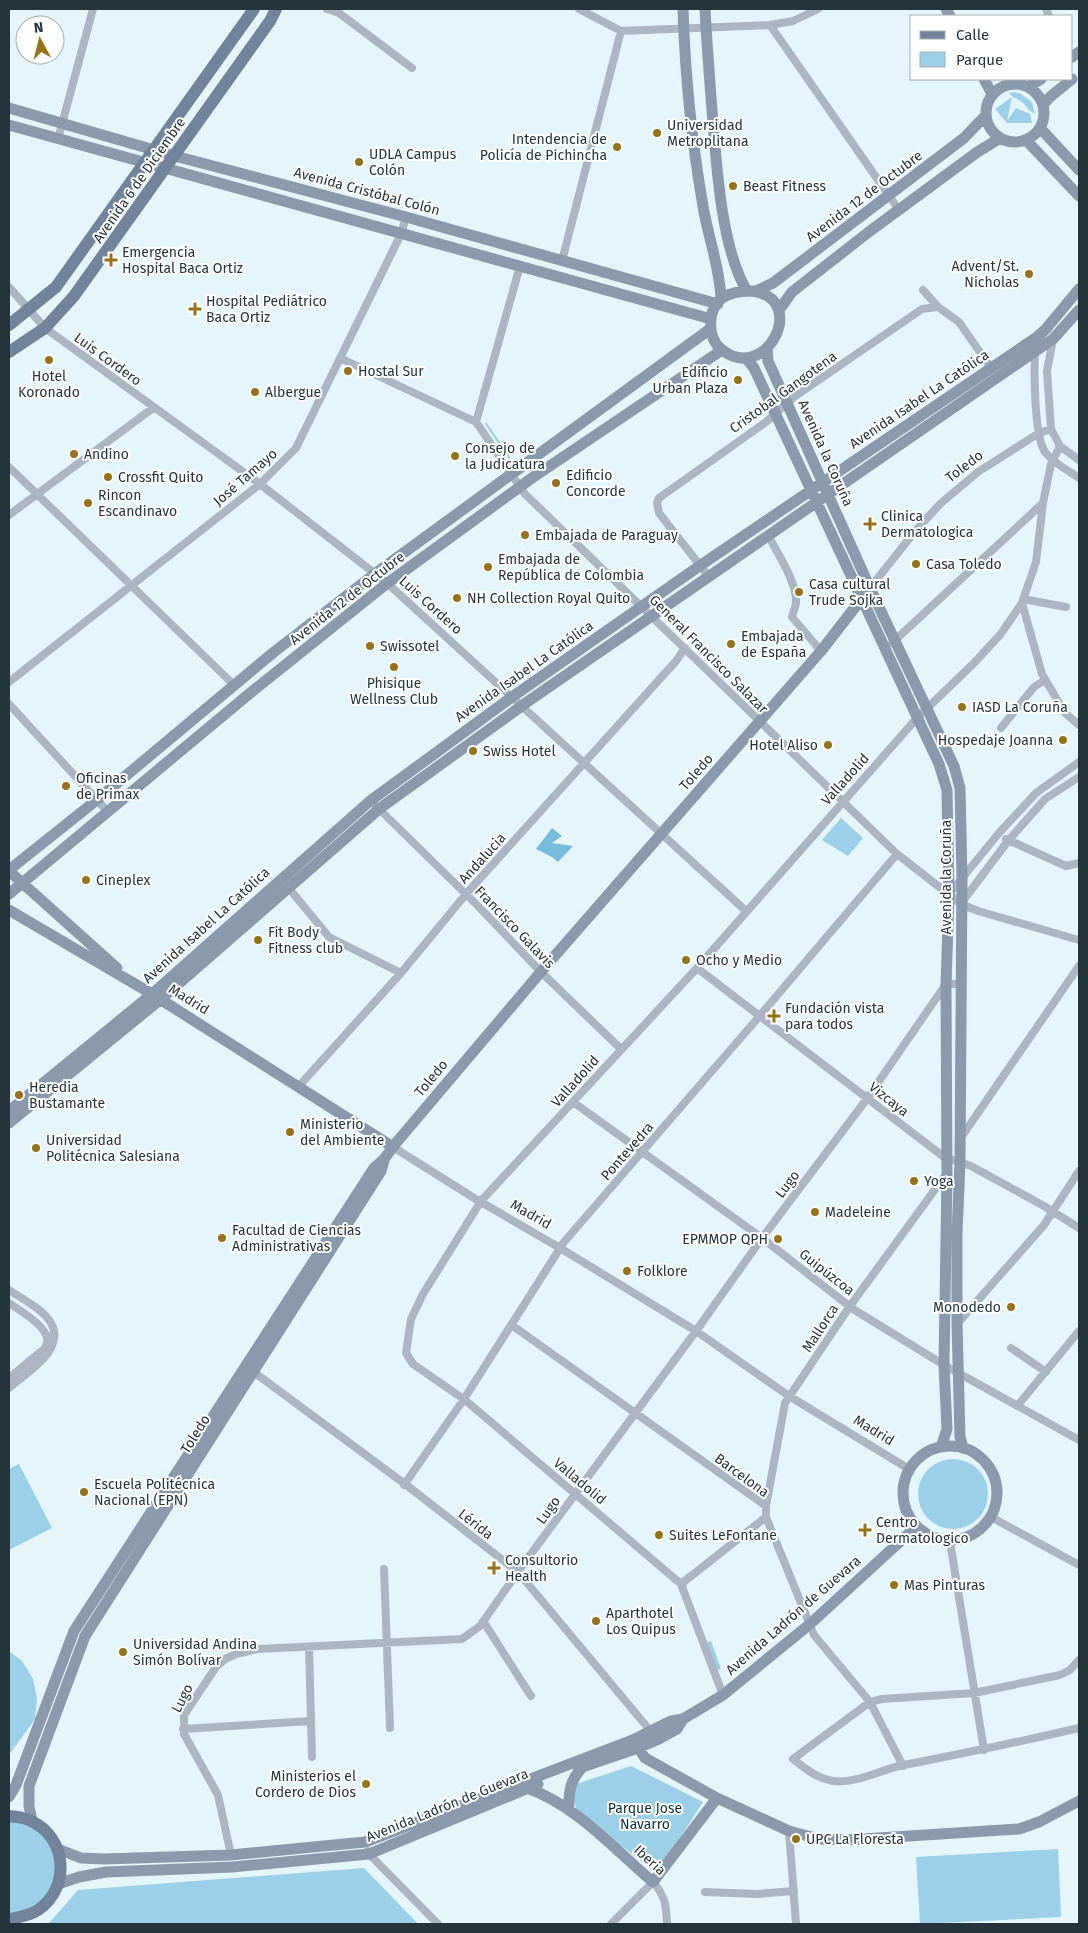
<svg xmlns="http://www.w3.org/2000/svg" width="1088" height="1933" font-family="'Fira Sans',sans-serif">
  <rect width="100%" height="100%" fill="#e5f5fc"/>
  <!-- green -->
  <path fill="#9cd0e8" d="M 1014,92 L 1021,94 L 1032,102 L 1035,114 C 1026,109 1028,107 1023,103 C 1018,99 1013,98 1009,93 Z
    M 1012,97 L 1007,121 L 1016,108 L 1030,114 L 1032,123 L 1007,123 L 995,109 Z
    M 486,422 L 511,458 L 509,459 L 485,424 Z
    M 841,818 L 863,838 L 848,856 L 822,840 Z
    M918 1494a35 35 0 1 1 70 0a35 35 0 1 1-70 0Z
    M 19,1464 L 52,1528 L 9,1550 L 9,1469 Z
    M 711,1641 L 721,1669 L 717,1670 L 707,1642 Z
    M 9,1651 L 22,1661 L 33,1679 L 37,1699 L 35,1719 L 9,1755 Z
    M 631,1766 L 703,1802 L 657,1873 L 579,1814 C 573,1804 573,1795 576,1784 Z
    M 9,1821 L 30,1824 L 43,1833 L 57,1862 L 51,1890 L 41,1901 L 29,1909 L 15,1913 L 9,1912 Z
    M 1058,1849 L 1061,1917 L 920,1924 L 916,1857 Z
    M 364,1868 L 418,1924 L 44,1924 L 50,1922 L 78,1890 Z"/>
  <!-- forest -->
  <path fill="#77bcda" d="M 552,828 L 562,836 L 552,843 L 573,846 L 558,862 L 552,857 L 536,849 Z"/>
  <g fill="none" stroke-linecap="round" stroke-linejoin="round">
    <!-- street -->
    <path stroke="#acb6c3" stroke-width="8" d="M 327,9 L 339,13 L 412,68
      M 579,9 L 621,31 L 770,25 L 793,21 L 818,9
      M 1046,9 L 1049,16
      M 770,25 L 899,210
      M 58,139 L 93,9
      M 562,261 L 621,31
      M 9,287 L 45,328 L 260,484 L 387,583 L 746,911
      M 923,290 L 938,307
      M 1053,339 L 1047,371 L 1051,429 L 1060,446 L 1079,460
      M 1035,351 C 1034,372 1034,435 1045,452 C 1053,463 1068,470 1079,478
      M 340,358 L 476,422 L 525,494 L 897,854 L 961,904 L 978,911 L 1079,940
      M 476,422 L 520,266
      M 9,467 L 234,685
      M 9,515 L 153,408
      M 768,535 C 777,553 797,582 796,602 C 796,607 793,612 792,617 L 821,651
      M 709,577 L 659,513 L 657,503 L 659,498 L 766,422 L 794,397 L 922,309 L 938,307 L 959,322 L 991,368
      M 870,588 L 916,530 L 941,503 L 978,472 L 1039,433 L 1051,429
      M 1023,599 L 1066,607
      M 1022,603 L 1042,674 L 1065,713 L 1079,725
      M 892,643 L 1043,503
      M 9,682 L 260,484 L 296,448 L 401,234 L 406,217
      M 9,704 L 108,812
      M 1001,728 L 1034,687 L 1045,680
      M 376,806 L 478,906 L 541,972 L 621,1049
      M 1006,839 L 1066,866 L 1079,863
      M 287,886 L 329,937 L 401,973
      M 949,894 L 999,833 L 1036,793 L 1079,762
      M 962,902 L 1008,841 L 1045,799 L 1079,777
      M 697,968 L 944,1157 L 971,1166 L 1044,1206 L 1079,1228
      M 299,1086 L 401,973 L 466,894 L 676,661 L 685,648
      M 573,1102 L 762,1238 L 853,1309 L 944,1365 L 1079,1440
      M 960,1139 L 1079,966
      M 393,1147 L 474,1198 L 560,1248 L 696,1331 L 789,1396 L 909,1469
      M 9,1290 C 22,1299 43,1309 51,1323 C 66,1350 26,1373 9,1388
      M 9,1303 C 20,1311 59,1332 44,1349 L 9,1378
      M 957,1324 L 1044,1225 L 1079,1171
      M 513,1326 L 766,1506
      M 1011,1348 L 1046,1372
      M 251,1370 L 409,1487 L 518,1572 L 653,1734
      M 1018,1405 L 1079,1331
      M 404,1485 L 464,1399 L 564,1242 L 757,1019 L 897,854
      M 991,1517 L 1079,1565
      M 948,1540 L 951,1548 L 984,1750
      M 384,1569 L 390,1728
      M 681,1584 L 766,1517
      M 483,1621 L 531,1696
      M 309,1647 L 312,1757
      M 1079,1660 L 1070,1670 L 1060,1675 L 974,1693 L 882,1699 L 870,1702 L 793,1759 C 806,1769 816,1778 833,1781 C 855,1784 878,1771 899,1766 C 960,1754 1019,1742 1079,1728
      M 723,1695 L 681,1584 L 465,1400 L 413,1364 L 406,1353 L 411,1319 L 423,1294 L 481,1201 L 697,968 L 917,718 L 973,664 L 1000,635 L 1022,603 L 1036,562 L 1043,503 L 1051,464 L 1060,446
      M 183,1729 L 311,1721
      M 903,1766 L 870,1702 L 814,1635 L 766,1517 L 766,1506 L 785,1403 L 850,1306 L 947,1173
      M 789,1831 L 796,1924
      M 368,1851 L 369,1854 L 438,1924
      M 231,1855 L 218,1795 L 184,1734 L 184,1715 L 216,1667 L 225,1659 L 236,1654 L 258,1649 L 462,1639 L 480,1626 L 522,1566 L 696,1331 L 762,1238 L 866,1100 L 946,984 L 961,984
      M 705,1892 L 757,1894 L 794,1891
      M 611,1924 L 653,1882 C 666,1897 666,1905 667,1924"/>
    <!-- secondary -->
    <path stroke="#8a99ac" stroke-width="11" d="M 683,9 C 685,72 692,143 703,206 C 708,237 720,268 721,299
      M 705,9 C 707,47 710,85 713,123 C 717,171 722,250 747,291
      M 946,9 L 950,16
      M 1072,57 L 1079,52
      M 984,79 L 992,94
      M986 113a29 29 0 1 1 58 0a29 29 0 1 1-58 0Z
      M 1028,87 L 1041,79
      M 1043,105 L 1050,97 L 1072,79
      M 9,108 L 175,156 L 406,217 L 718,304
      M 9,125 L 711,319
      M 1040,128 L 1079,170
      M 1026,140 L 1079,196
      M 752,291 C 810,298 766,386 721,349 C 707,337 707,310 722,298 C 731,292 742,291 752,291 Z
      M 756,291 L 773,283 L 964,138 L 985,116
      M 779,310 L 792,292 L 870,231 L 976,153 L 1000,138
      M 767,348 L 768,361 L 870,588 L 954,766 L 960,788 L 962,879 L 960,1162 L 957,1233 L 957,1324 L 960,1437 L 963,1447
      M 746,358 L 754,368 L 939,764 L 947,790 L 949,894 L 946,985 L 947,1176 L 944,1365 L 947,1429 L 941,1447
      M 9,870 L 98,799 L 274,652 L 372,576 L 710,329
      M 9,871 L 117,968
      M 9,894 L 249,694 L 385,585 L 532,478 L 722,350
      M 9,910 L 152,994 L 393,1147
      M 9,1111 L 152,994 L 370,801 L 512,697 L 698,567 L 1037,337 L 1045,330 L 1079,289
      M 9,1123 L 161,999 L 379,809 L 530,700 L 1053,339 L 1079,310
      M903 1493a47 47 0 1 1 94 0a47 47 0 1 1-94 0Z
      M 635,1743 L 645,1758 L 717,1798 L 789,1831 L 819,1839 L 847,1840 L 1019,1829 L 1039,1822 L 1079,1801
      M 585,1766 L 638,1748 L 657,1740 L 677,1729 L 683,1719
      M 527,1788 C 576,1805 614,1849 653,1882 L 717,1798
      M 9,1797 L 16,1785 L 74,1631 L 374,1168 L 384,1159 L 396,1143 L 545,967 L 821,651 L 870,588
      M 569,1810 C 568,1786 572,1777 589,1760
      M 32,1821 L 29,1806 L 29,1786 L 85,1636 L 381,1171 L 384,1160
      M 58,1849 L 81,1858 L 104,1859 L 231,1855 L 365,1842 L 633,1740 L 671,1721 L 683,1719 L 723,1695 L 810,1624 L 916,1527
      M 58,1884 L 79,1877 L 106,1872 L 232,1867 L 369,1854 L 538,1784"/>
    <!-- primary -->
    <path stroke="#72849b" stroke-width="12" d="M 9,325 L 56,287 L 254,9
      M 9,352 L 45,328 L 74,296 L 270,21 L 276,9
      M 9,1816 C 17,1817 24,1817 31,1821 C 67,1837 71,1888 38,1910 C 29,1916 19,1917 9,1919"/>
  </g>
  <!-- markers -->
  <g fill="#95731b" stroke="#fff" stroke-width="2">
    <circle cx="657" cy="133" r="5"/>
    <circle cx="617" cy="147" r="5"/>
    <circle cx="359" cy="162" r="5"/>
    <circle cx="733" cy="186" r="5"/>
    <path d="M108.5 252.5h5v5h5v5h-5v5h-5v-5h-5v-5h5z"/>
    <circle cx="1029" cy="274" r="5"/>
    <path d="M192.5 301.5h5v5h5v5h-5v5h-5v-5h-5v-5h5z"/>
    <circle cx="49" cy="360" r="5"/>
    <circle cx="348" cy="371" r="5"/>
    <circle cx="738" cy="380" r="5"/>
    <circle cx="255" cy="392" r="5"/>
    <circle cx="74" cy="454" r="5"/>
    <circle cx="455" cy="456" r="5"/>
    <circle cx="108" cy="477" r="5"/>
    <circle cx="556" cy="483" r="5"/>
    <circle cx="88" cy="503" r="5"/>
    <path d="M867.5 516.5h5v5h5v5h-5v5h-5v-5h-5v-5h5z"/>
    <circle cx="525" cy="535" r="5"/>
    <circle cx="916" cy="564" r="5"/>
    <circle cx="488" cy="567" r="5"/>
    <circle cx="799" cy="592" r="5"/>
    <circle cx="457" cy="598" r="5"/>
    <circle cx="731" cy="644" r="5"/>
    <circle cx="370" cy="646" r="5"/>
    <circle cx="394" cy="667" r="5"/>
    <circle cx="962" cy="707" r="5"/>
    <circle cx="1063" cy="740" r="5"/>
    <circle cx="828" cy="745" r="5"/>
    <circle cx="473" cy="751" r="5"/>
    <circle cx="66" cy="786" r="5"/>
    <circle cx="86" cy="880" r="5"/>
    <circle cx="258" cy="940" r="5"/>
    <circle cx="686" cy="960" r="5"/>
    <path d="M771.5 1008.5h5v5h5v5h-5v5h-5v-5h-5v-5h5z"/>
    <circle cx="19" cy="1095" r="5"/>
    <circle cx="290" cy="1132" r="5"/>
    <circle cx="36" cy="1148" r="5"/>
    <circle cx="914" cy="1181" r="5"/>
    <circle cx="815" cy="1212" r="5"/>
    <circle cx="222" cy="1238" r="5"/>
    <circle cx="778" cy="1239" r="5"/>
    <circle cx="627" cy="1271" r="5"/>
    <circle cx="1011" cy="1307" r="5"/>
    <circle cx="84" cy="1492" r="5"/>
    <path d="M862.5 1522.5h5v5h5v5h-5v5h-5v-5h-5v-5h5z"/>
    <circle cx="659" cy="1535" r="5"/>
    <path d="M491.5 1560.5h5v5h5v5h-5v5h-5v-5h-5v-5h5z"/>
    <circle cx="894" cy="1585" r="5"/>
    <circle cx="596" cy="1621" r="5"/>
    <circle cx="123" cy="1652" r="5"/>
    <circle cx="366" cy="1784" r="5"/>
    <circle cx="796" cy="1839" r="5"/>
  </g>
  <g text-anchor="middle" stroke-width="4" stroke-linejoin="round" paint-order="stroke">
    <!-- poi labels -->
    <g font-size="14" fill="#24343b" stroke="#fff" text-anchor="start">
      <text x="667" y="130">Universidad<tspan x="667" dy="16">Metroplitana</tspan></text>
      <text x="607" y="144" text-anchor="end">Intendencia de<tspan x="607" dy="16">Policía de Pichincha</tspan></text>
      <text x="369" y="159">UDLA Campus<tspan x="369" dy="16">Colón</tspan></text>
      <text x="743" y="191">Beast Fitness</text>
      <text x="122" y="257">Emergencia<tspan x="122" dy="16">Hospital Baca Ortiz</tspan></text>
      <text x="1019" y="271" text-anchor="end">Advent/St.<tspan x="1019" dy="16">Nicholas</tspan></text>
      <text x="206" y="306">Hospital Pediátrico<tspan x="206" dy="16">Baca Ortiz</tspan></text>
      <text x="358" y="376">Hostal Sur</text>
      <text x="728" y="377" text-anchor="end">Edificio<tspan x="728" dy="16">Urban Plaza</tspan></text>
      <text x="49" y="381" text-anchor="middle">Hotel<tspan x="49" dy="16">Koronado</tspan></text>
      <text x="265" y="397">Albergue</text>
      <text x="465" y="453">Consejo de<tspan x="465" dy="16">la Judicatura</tspan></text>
      <text x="84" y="459">Andino</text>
      <text x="566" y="480">Edificio<tspan x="566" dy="16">Concorde</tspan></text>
      <text x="118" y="482">Crossfit Quito</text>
      <text x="98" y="500">Rincon<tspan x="98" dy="16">Escandinavo</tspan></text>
      <text x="881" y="521">Clinica<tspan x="881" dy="16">Dermatologica</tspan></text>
      <text x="535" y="540">Embajada de Paraguay</text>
      <text x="498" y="564">Embajada de<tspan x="498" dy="16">República de Colombia</tspan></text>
      <text x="926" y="569">Casa Toledo</text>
      <text x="809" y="589">Casa cultural<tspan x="809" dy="16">Trude Sojka</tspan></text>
      <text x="467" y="603">NH Collection Royal Quito</text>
      <text x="741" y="641">Embajada<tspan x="741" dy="16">de España</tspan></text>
      <text x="380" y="651">Swissotel</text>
      <text x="394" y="688" text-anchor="middle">Phisique<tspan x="394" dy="16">Wellness Club</tspan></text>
      <text x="972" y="712">IASD La Coruña</text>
      <text x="1053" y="745" text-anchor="end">Hospedaje Joanna</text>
      <text x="818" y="750" text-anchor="end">Hotel Aliso</text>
      <text x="483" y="756">Swiss Hotel</text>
      <text x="76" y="783">Oficinas<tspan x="76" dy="16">de Primax</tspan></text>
      <text x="96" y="885">Cineplex</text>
      <text x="268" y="937">Fit Body<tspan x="268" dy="16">Fitness club</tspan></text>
      <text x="696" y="965">Ocho y Medio</text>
      <text x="785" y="1013">Fundación vista<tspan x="785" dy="16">para todos</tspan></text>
      <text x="29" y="1092">Heredia<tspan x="29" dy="16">Bustamante</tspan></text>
      <text x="300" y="1129">Ministerio<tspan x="300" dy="16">del Ambiente</tspan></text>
      <text x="46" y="1145">Universidad<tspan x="46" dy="16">Politécnica Salesiana</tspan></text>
      <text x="924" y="1186">Yoga</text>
      <text x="825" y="1217">Madeleine</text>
      <text x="232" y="1235">Facultad de Ciencias<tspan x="232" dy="16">Administrativas</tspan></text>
      <text x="768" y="1244" text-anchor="end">EPMMOP QPH</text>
      <text x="637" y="1276">Folklore</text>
      <text x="1001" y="1312" text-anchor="end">Monodedo</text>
      <text x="94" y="1489">Escuela Politécnica<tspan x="94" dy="16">Nacional (EPN)</tspan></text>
      <text x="876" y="1527">Centro<tspan x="876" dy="16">Dermatologico</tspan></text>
      <text x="669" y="1540">Suites LeFontane</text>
      <text x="505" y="1565">Consultorio<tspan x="505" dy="16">Health</tspan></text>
      <text x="904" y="1590">Mas Pinturas</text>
      <text x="606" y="1618">Aparthotel<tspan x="606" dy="16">Los Quipus</tspan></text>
      <text x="133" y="1649">Universidad Andina<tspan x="133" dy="16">Simón Bolívar</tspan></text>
      <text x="356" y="1781" text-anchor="end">Ministerios el<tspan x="356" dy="16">Cordero de Dios</tspan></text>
      <text x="806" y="1844">UPC La Floresta</text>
    </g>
    <!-- street labels -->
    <g font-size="14" fill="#24343b" stroke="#fff">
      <text transform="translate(139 180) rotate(-55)" y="5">Avenida 6 de Diciembre</text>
      <text transform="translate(367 191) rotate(15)" y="5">Avenida Cristóbal Colón</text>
      <text transform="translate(864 196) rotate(-37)" y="5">Avenida 12 de Octubre</text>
      <text transform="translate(108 359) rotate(36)" y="5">Luis Cordero</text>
      <text transform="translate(783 392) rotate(-36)" y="5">Cristobal Gangotena</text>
      <text transform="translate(919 399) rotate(-34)" y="5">Avenida Isabel La Católica</text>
      <text transform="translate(826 453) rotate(66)" y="5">Avenida la Coruña</text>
      <text transform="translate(964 466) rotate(-37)" y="5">Toledo</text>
      <text transform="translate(245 477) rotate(-41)" y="5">José Tamayo</text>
      <text transform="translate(347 598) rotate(-38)" y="5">Avenida 12 de Octubre</text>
      <text transform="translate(431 605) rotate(42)" y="5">Luis Cordero</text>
      <text transform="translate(709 654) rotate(45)" y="5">General Francisco Salazar</text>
      <text transform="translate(524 671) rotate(-35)" y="5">Avenida Isabel La Católica</text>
      <text transform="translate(696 772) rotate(-49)" y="5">Toledo</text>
      <text transform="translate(845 779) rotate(-48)" y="5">Valladolid</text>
      <text transform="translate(482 858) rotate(-48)" y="5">Andalucia</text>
      <text transform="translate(946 877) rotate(-90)" y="5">Avenida la Coruña</text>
      <text transform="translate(206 925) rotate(-42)" y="5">Avenida Isabel La Católica</text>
      <text transform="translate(515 927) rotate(46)" y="5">Francisco Galavis</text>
      <text transform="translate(189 999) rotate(32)" y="5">Madrid</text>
      <text transform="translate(431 1078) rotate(-50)" y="5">Toledo</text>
      <text transform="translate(575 1081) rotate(-48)" y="5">Valladolid</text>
      <text transform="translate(889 1099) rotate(38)" y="5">Vizcaya</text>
      <text transform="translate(627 1151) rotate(-49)" y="5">Pontevedra</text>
      <text transform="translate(787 1184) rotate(-53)" y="5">Lugo</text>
      <text transform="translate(531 1214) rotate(30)" y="5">Madrid</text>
      <text transform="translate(827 1272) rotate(38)" y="5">Guipúzcoa</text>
      <text transform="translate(820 1328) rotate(-57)" y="5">Mallorca</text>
      <text transform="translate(874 1430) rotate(31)" y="5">Madrid</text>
      <text transform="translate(195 1434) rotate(-58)" y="5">Toledo</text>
      <text transform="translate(742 1475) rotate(36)" y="5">Barcelona</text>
      <text transform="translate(580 1481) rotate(40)" y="5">Valladolid</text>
      <text transform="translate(548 1510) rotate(-54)" y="5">Lugo</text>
      <text transform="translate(476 1524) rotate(38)" y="5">Lérida</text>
      <text transform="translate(793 1615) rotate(-41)" y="5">Avenida Ladrón de Guevara</text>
      <text transform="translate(182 1698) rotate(-63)" y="5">Lugo</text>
      <text transform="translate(447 1805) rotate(-22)" y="5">Avenida Ladrón de Guevara</text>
      <text transform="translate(650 1860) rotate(42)" y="5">Iberia</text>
    </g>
    <!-- park labels -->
    <g font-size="14" fill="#0d2e3b" stroke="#fff">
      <text x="645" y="1813">Parque Jose<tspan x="645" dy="16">Navarro</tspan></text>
    </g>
  </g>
  <!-- border -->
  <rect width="1088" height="1933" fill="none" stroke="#24343b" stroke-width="20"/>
  <!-- legend -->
  <rect x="910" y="15" width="162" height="65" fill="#ffffff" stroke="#a7aeb1"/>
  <rect x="920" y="31" width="25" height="8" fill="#72849b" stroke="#a7aeb1"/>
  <text x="956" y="40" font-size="15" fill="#24343b">Calle</text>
  <rect x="920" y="52" width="25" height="15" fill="#9cd0e8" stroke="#a7aeb1"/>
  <text x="956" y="65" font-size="15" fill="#24343b">Parque</text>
  <!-- north arrow -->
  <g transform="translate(40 40) rotate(353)"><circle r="24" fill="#ffffff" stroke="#a7aeb1"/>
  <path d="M0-4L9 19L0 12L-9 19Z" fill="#95731b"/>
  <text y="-8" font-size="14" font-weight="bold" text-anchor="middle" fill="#24343b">N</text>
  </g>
</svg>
